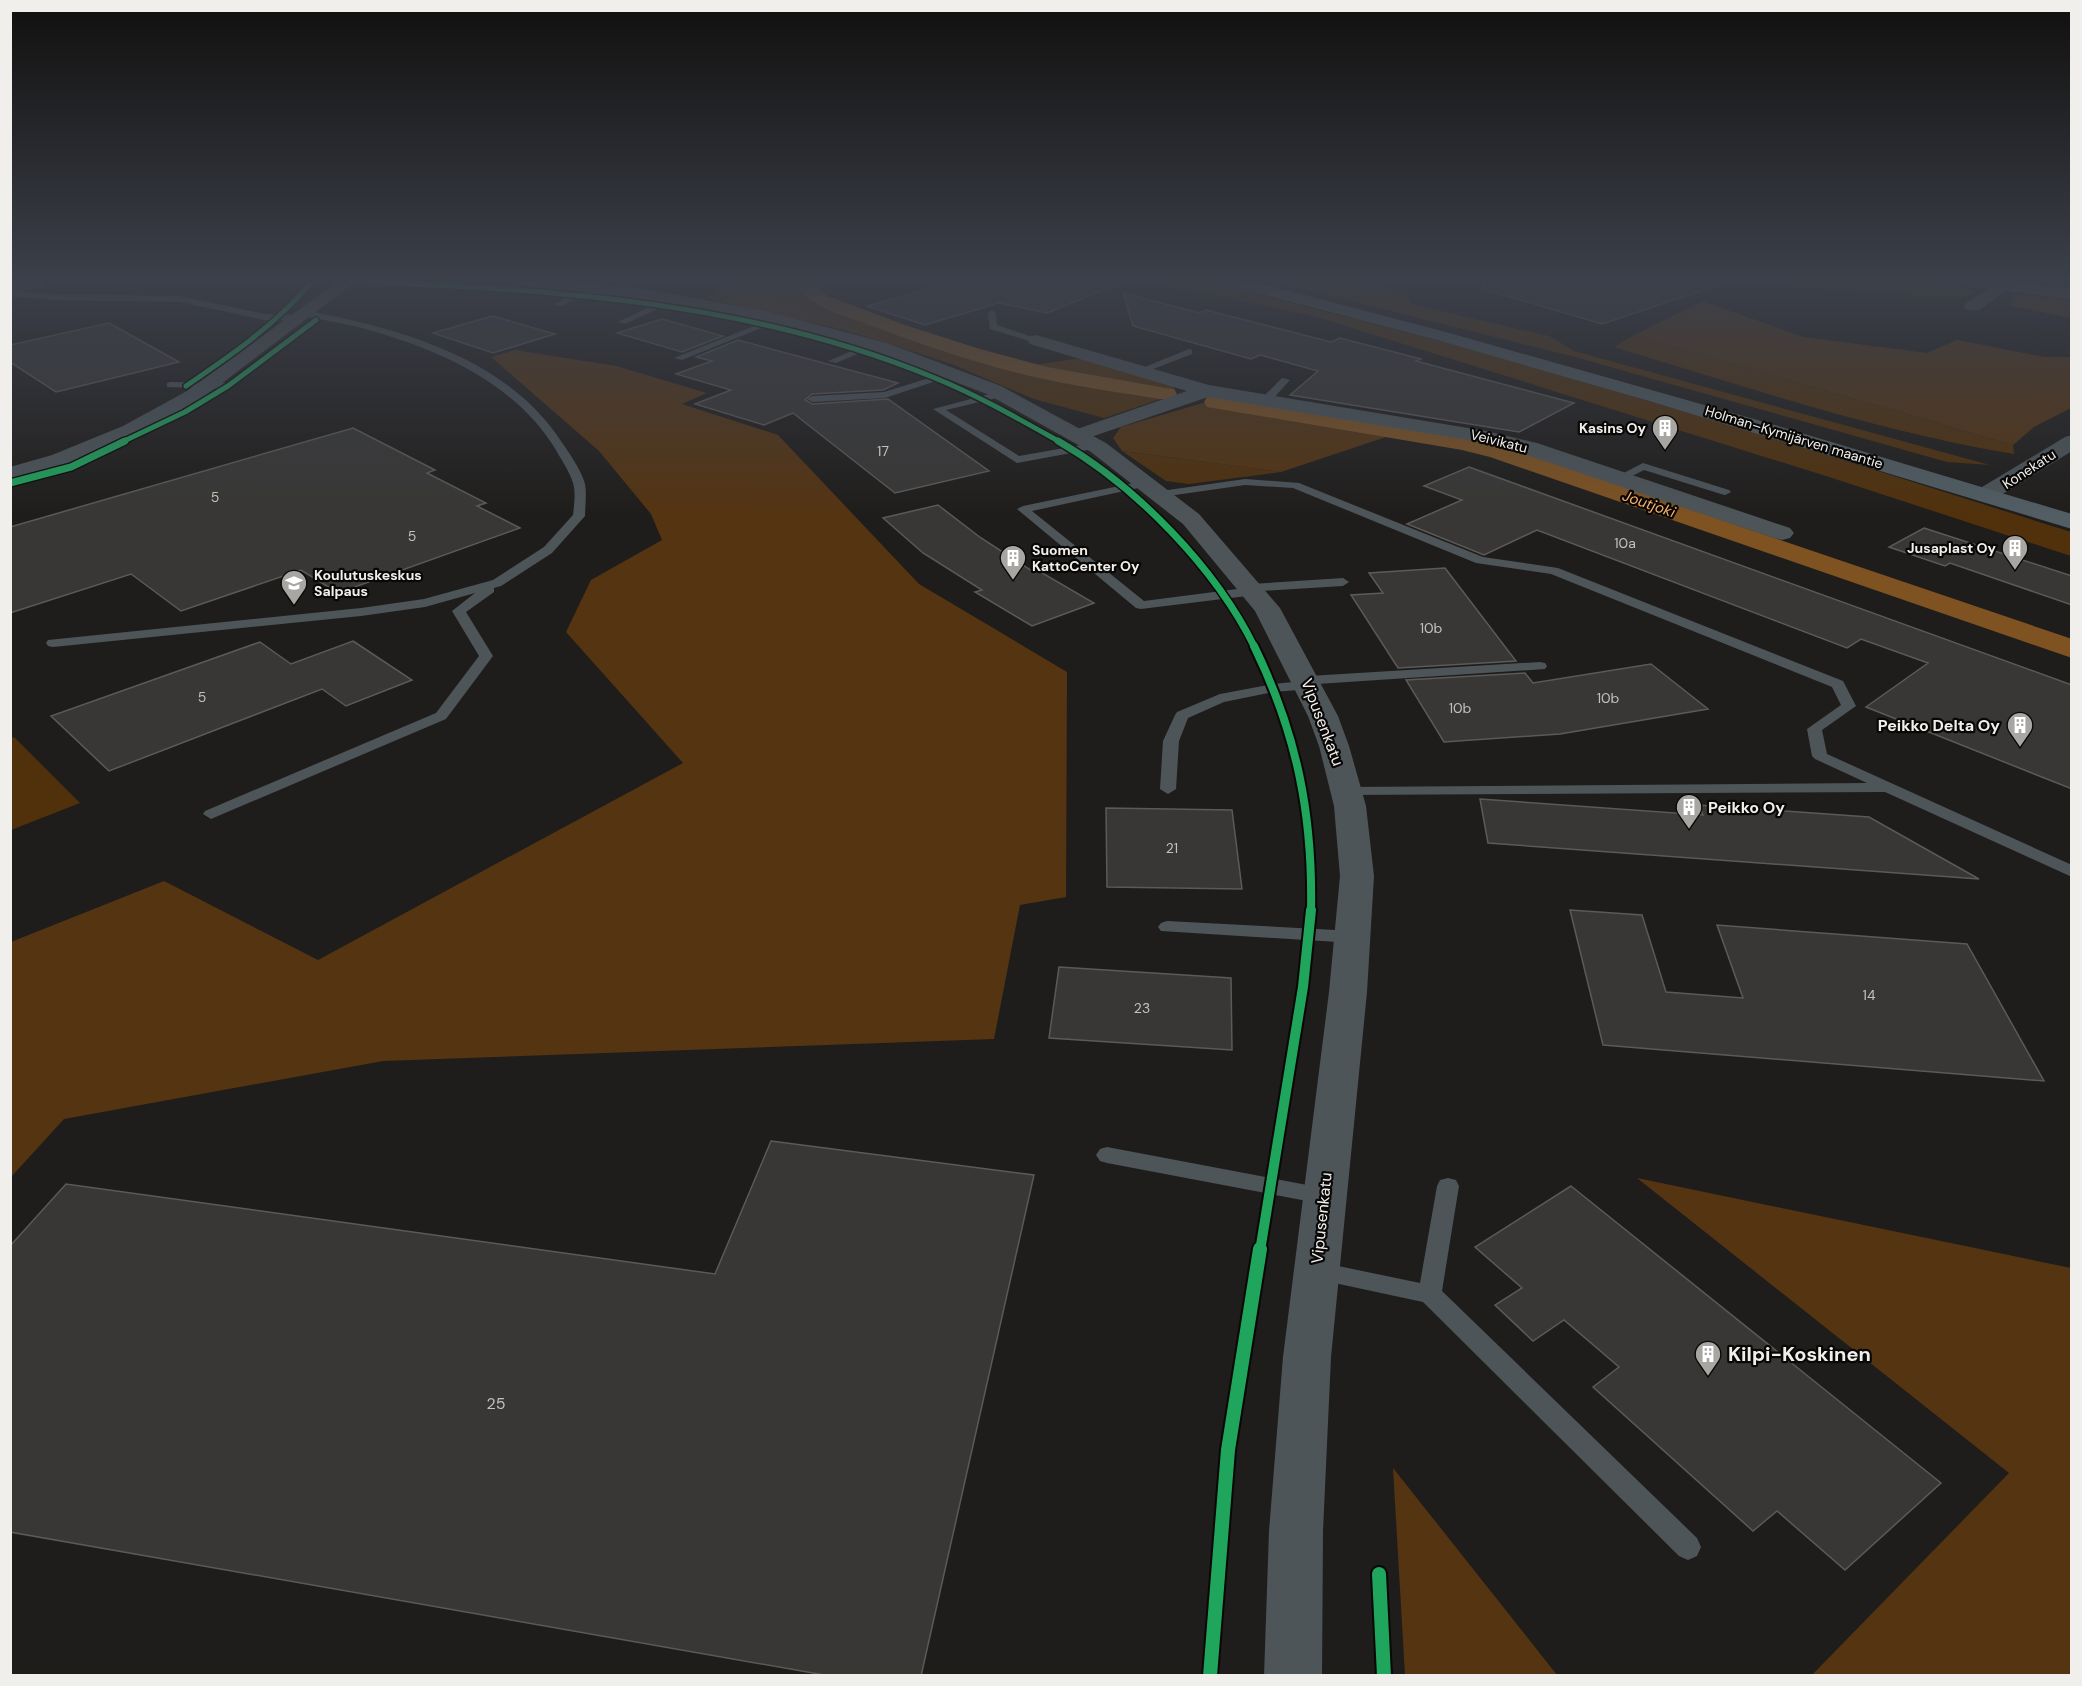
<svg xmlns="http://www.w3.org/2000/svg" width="2082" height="1686" font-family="'DM Sans',sans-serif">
  <rect width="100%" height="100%" fill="#1f1d1b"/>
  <!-- green -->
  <path fill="#51310b" d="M 762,282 L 801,282 L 799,287 L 813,299 L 865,320 L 1023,372 L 1167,397 L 1104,418 L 1034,399 L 954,365 L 888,343 L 870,329 L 815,314 L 752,288 Z
    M 1152,282 L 1210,282 L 1471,349 L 1764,435 L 2071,532 L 2071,556 L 1826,476 L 1317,317 Z
    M 1274,282 L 1357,282 L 1405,291 L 1411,304 L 1549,336 L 1574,351 L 1990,465 L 1947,462 L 1575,357 Z
    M 1634,335 L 2013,445 L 2014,454 C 1876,431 1747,387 1614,347 Z
    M 1081,358 L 1173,386 L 1176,392 L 1076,378 L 1029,366 Z
    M 1233,399 L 1500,445 L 1781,540 L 1774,543 L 1503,452 L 1464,441 L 1210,400 Z
    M 1122,451 L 1281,472 L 1189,484 L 1166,481 Z
    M 14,737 L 80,803 L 11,830 L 10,739 Z"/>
  <!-- forest -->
  <path fill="#553411" d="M 728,282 L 762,282 L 753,288 L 815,314 L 870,329 L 888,343 L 836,328 L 705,298 Z
    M 1761,282 L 1917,282 L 1977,290 L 1973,295 L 1956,298 L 1758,283 Z
    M 2013,294 L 2071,299 L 2071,318 L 2011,306 Z
    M 1703,301 L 1803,337 L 1927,353 L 1957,340 L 2044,357 L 2071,357 L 2071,408 L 2034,427 L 2013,445 L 1634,335 Z
    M 515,350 L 616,366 L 707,393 L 682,404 L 778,435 L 919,584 L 1067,672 L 1066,897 L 1020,905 L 994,1039 L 383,1061 L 64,1119 L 11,1177 L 11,942 L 164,881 L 318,960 L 683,763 L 566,632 L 591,580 L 662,540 L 651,514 L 599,451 L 491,357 Z
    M 1203,403 L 1395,434 L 1281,472 L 1122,451 L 1113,438 L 1121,427 Z
    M 1637,1178 L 2071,1268 L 2071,1675 L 1812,1675 L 2009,1473 Z
    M 1393,1468 L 1557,1675 L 1405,1675 Z"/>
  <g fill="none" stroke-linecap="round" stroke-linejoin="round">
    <!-- canal -->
    <path fill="#7f5321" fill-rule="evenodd" d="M 798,282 L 816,282 L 815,286 L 830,297 L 908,326 L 980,349 L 1047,367 L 1166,388 L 1174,389 L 1177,394 L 1174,399 L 1166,400 C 1125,393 1084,388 1044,379 C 983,366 923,345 864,323 C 841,314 812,308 797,287 Z
      M 1215,395 L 1463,436 L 1506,447 L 2072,639 L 2072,658 L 1490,457 L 1462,450 L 1207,407 L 1204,402 L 1207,397 Z"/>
  </g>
  <!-- building -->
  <path fill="#383735" stroke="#5c5a58" stroke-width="1.5" d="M 954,282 L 1121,282 L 1121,283 L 1047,313 L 999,303 L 925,325 L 867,306 Z
    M 1484,282 L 1712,282 L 1713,287 L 1602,324 L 1483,289 Z
    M 1123,293 L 1199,313 L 1206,310 L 1331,342 L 1340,338 L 1421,359 L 1416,361 L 1574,403 L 1519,432 L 1290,395 L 1318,371 L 1260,355 L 1251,359 L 1133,326 Z
    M 492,316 L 555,334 L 493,353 L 433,333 Z
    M 662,319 L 723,336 L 682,352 L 617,333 Z
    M 109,323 L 179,362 L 56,392 L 10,362 L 10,345 Z
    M 738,340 L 898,383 L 883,390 L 812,394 L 805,400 L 812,404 L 888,399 L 989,471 L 895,493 L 793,413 L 764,425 L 695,404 L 731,390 L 676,374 L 712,361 L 696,357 Z
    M 353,428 L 435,470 L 427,473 L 486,503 L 477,506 L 520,528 L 338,593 L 301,570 L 181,611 L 131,574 L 10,613 L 10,527 Z
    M 1469,467 L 2072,685 L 2072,789 L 1866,707 L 1928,663 L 1861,639 L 1847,648 L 1537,530 L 1484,555 L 1407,524 L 1462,500 L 1424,486 Z
    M 938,505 L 981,538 L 1035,573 L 1039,571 L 1094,603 L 1032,626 L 975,592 L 982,590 L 923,553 L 883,518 Z
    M 1924,528 L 2072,576 L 2072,605 L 1950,563 L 1945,566 L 1889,547 Z
    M 1445,568 L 1516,661 L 1398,668 L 1351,595 L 1383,593 L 1369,573 Z
    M 353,641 L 412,680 L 346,706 L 322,689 L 109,771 L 51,716 L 260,642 L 291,664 Z
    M 1651,664 L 1708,709 L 1560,734 L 1444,742 L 1406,680 L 1525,673 L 1533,683 Z
    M 1480,799 L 1703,815 L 1699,805 L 1869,817 L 1979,879 L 1488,843 Z
    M 1106,808 L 1232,810 L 1242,889 L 1107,887 Z
    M 1570,910 L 1642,915 L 1666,992 L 1743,998 L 1717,925 L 1967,944 L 2044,1081 L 1603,1045 Z
    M 1059,967 L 1231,978 L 1232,1050 L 1049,1038 Z
    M 771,1141 L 1034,1175 L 921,1676 L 830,1676 L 10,1532 L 10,1246 L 66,1184 L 715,1274 Z
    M 1571,1186 L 1941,1483 L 1845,1570 L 1777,1511 L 1753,1531 L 1593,1387 L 1619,1367 L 1564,1320 L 1533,1341 L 1495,1305 L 1522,1288 L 1475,1247 Z"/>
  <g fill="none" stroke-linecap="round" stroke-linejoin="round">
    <!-- service -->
    <path fill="#4d5559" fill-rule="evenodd" d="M 590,285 L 594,288 L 593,290 L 561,306 L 554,304 Z
      M 10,291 L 51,294 L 180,296 L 264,314 L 297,315 L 301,318 L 297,321 L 264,320 L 180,302 L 51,300 L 10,296 Z
      M 672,296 L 675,297 L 675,301 L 625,324 L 618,322 Z
      M 303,310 C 398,328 508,357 563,444 C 571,456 581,470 585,484 C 587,494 585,506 585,516 L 552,553 L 501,586 L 494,588 L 494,592 L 466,612 L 493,656 L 446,719 L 211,819 L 203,814 L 205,811 L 436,713 L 479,656 L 452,611 L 475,593 L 425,607 L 361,616 L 53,647 L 48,646 L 46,643 L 48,640 L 361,608 L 424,599 L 493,580 L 544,547 L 573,515 C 574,505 576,493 573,483 C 570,472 562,461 556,450 C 517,386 447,353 376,332 C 351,324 325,321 300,315 L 300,311 Z
      M 992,310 L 996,313 L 997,325 L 1041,340 L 1036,343 L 990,329 L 988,313 Z
      M 774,318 L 781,320 L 682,360 L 674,358 Z
      M 871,343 L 879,345 L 836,363 L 828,361 Z
      M 1189,349 L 1192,350 L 1192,354 L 1143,373 L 1135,371 Z
      M 952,371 L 960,373 L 885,398 L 812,402 L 807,399 L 812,396 L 884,392 Z
      M 1282,378 L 1290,380 L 1269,403 L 1261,403 L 1261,399 Z
      M 170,382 L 228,383 L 233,386 L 228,389 L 167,387 L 167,383 Z
      M 1001,391 L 1006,394 L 1005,396 L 946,410 L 1019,456 L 1098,442 L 1103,445 L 1098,448 L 1017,463 L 933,409 Z
      M 1643,463 L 1729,490 L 1731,492 L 1725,495 L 1721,494 L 1644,470 L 1624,480 L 1616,480 L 1614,478 Z
      M 1245,479 L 1299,483 L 1483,557 L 1558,568 L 1843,681 L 1856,706 L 1822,730 L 1827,754 L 2072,865 L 2072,877 L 1885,792 L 1342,795 L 1340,792 L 1342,789 L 1348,787 L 1867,783 L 1815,759 L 1812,756 L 1807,729 L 1841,705 L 1832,687 L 1551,574 L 1476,563 L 1293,488 L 1245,485 L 1161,497 L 1155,494 L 1161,491 Z
      M 1148,480 L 1154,483 L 1152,485 L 1032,511 L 1144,601 L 1245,588 L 1251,584 L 1343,578 L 1349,582 L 1343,586 L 1261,591 L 1255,595 L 1141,609 L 1136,608 L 1017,509 L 1023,506 Z
      M 1540,662 L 1545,663 L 1547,666 L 1545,669 L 1317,684 L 1316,688 L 1311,689 L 1273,692 L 1224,702 L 1188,718 L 1179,741 L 1176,789 L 1168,794 L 1160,789 L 1163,741 L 1175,715 L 1177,712 L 1220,694 L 1273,684 L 1303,681 L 1304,677 L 1309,676 Z
      M 1167,921 L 1354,931 L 1360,933 L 1363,937 L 1360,941 L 1354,943 L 1161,931 L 1158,927 L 1161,923 Z
      M 1107,1147 L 1323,1188 L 1331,1190 L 1334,1196 L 1331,1202 L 1323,1204 L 1107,1163 L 1100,1161 L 1096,1155 L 1100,1149 Z
      M 1448,1178 L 1456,1180 L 1459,1186 L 1442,1291 L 1697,1538 L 1701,1547 L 1697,1556 L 1688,1560 L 1679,1556 L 1423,1302 L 1311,1278 L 1308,1271 L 1311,1264 L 1319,1262 L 1420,1283 L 1437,1186 L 1440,1180 Z"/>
    <!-- minor -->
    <path fill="#4d5559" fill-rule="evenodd" d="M 17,282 L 46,282 L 44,286 L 10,293 L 10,283 Z
      M 337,282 L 355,282 L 201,399 L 137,434 L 68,465 L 10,481 L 10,467 L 52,455 L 123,426 L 187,391 Z
      M 1999,282 L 2007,282 L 2013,286 L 1979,310 L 1967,310 L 1964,306 L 1967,302 Z
      M 1036,335 L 1209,385 L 1486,431 L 1537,443 L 1790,528 L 1794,533 L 1790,538 L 1782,540 L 1774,538 L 1521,453 L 1485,443 L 1208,397 L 1088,438 L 1081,440 L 1074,438 L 1071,434 L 1074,430 L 1187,391 L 1030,344 L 1027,340 L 1030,336 Z"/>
    <!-- tertiary -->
    <path fill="#4d5559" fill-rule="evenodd" d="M 519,282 L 570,282 L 643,289 L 762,310 L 887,343 L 1001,386 L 1106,443 L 1199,514 L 1280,608 L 1338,716 L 1349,746 L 1366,806 L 1374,876 L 1367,992 L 1331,1357 L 1323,1531 L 1322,1676 L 1264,1676 L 1269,1531 L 1283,1357 L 1329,992 L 1340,876 L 1334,806 L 1319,746 L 1308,716 L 1255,611 L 1183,524 L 1091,452 L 987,394 L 874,351 L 761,321 L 643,299 L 527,287 Z
      M 1966,282 L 2011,282 L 2072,289 L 2072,299 L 1974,287 Z
      M 2072,435 L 2072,451 L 1993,500 L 1985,502 L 1977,500 L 1974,495 L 1977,490 L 2065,437 Z"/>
    <!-- trunk -->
    <path fill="#525e63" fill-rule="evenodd" d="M 1229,282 L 1255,282 L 1453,334 L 1768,423 L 2072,514 L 2072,529 L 1649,401 L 1441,341 L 1231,286 Z"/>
    <!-- cycleway-far4 casing -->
    <g stroke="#090806" stroke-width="8">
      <path id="cycleway-far4" d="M 368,282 C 560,290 755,303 935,378 C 979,396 1019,419 1060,442
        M 186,386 C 230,356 274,326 309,285 L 308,282
        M 122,442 L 185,412 L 228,386 L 316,320"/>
    </g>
    <!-- cycleway-far3 casing -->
    <g stroke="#090806" stroke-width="10">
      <path id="cycleway-far3" d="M 1058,441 C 1135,485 1216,568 1255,648
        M 10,483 L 71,467 L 125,441"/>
    </g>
    <!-- cycleway-far2 casing -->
    <g stroke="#090806" stroke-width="12">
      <path id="cycleway-far2" d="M 1254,646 C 1297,734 1313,815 1311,912"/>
    </g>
    <!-- cycleway-far1 casing -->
    <g stroke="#090806" stroke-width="14">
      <path id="cycleway-far1" d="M 1260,1251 L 1303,987 L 1311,910"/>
    </g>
    <!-- cycleway casing -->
    <g stroke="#090806" stroke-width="18">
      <path id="cycleway" d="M 1379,1574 L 1384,1676
        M 1210,1676 L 1228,1450 L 1260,1249"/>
    </g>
    <!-- cycleway-far4 -->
    <use href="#cycleway-far4" stroke="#20a55d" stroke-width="5"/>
    <!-- cycleway-far3 -->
    <use href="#cycleway-far3" stroke="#20a55d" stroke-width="7"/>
    <!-- cycleway-far2 -->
    <use href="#cycleway-far2" stroke="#20a55d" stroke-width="8"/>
    <!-- cycleway-far1 -->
    <use href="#cycleway-far1" stroke="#20a55d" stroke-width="10"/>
    <!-- cycleway -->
    <use href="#cycleway" stroke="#20a55d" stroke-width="14"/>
  </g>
  <!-- sky -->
  <linearGradient id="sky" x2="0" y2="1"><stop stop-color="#11100f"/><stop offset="0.54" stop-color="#3c404a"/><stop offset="1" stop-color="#3c404a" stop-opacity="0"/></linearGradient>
  <rect width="2082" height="518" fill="url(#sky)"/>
  <!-- icons -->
  <defs>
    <g id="building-pin" transform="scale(1.35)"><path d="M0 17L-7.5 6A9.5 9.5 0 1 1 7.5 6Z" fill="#a8a6a3" stroke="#090806"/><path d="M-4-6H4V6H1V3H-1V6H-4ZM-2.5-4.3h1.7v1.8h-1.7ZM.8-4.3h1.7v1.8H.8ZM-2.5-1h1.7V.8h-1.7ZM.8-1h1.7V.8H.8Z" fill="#fff"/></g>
    <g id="school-pin" transform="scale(1.35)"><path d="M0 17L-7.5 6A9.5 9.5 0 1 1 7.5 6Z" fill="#a8a6a3" stroke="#090806"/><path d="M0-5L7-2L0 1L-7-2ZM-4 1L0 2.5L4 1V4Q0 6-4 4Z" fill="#fff"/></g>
  </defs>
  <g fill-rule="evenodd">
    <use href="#building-pin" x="1665" y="428"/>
    <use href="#building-pin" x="2015" y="548"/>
    <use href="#building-pin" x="1013" y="558"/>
    <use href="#school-pin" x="294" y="583"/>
    <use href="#building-pin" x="2020" y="725"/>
    <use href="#building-pin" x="1689" y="807"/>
    <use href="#building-pin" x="1708" y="1354"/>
  </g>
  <g text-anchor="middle" stroke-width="4.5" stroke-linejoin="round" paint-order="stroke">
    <!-- far-poi labels -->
    <g font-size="14" font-weight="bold" fill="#f1efec" stroke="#090806" text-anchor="end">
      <text x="1646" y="433">Kasins Oy</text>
      <text x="1996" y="553">Jusaplast Oy</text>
      <text x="1032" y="555" text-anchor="start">Suomen<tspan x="1032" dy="16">KattoCenter Oy</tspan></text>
      <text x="314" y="580" text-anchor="start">Koulutuskeskus<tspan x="314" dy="16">Salpaus</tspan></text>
    </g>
    <!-- far-street labels -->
    <g font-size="14" fill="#f1efec" stroke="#090806">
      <text transform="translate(1794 437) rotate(17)" y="5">Holman–Kymijärven maantie</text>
      <text transform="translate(1499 441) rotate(14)" y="5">Veivikatu</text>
      <text transform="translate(2029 469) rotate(-33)" y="5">Konekatu</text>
    </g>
    <!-- number labels -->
    <g font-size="14" fill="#c3c1be">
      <text x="883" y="456">17</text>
      <text x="215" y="502">5</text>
      <text x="412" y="541">5</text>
      <text x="1625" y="548">10a</text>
      <text x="1431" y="633">10b</text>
      <text x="202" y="702">5</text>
      <text x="1608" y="703">10b</text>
      <text x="1460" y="713">10b</text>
      <text x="1172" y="853">21</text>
      <text x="1869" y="1000">14</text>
      <text x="1142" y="1013">23</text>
    </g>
    <!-- far-water labels -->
    <g font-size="15" font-style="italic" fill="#f9b067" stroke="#090806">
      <text transform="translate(1649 504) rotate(19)" y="5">Joutjoki</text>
    </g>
    <!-- street labels -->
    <g font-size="16" fill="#f1efec" stroke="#090806">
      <text transform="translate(1323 722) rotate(69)" y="6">Vipusenkatu</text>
      <text transform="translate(1321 1218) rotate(-84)" y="6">Vipusenkatu</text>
    </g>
    <!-- poi labels -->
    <g font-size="16" font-weight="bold" fill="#f1efec" stroke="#090806" text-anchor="end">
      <text x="2000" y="731">Peikko Delta Oy</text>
      <text x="1708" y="813" text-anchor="start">Peikko Oy</text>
    </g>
    <!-- near-number labels -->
    <g font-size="16" fill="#c3c1be">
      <text x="496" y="1409">25</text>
    </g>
    <!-- near-poi labels -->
    <g font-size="20" font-weight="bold" fill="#f1efec" stroke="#090806" text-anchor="start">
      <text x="1728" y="1361">Kilpi-Koskinen</text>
    </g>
  </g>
  <!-- border -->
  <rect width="2082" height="1686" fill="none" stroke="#f1efec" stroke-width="24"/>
</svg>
